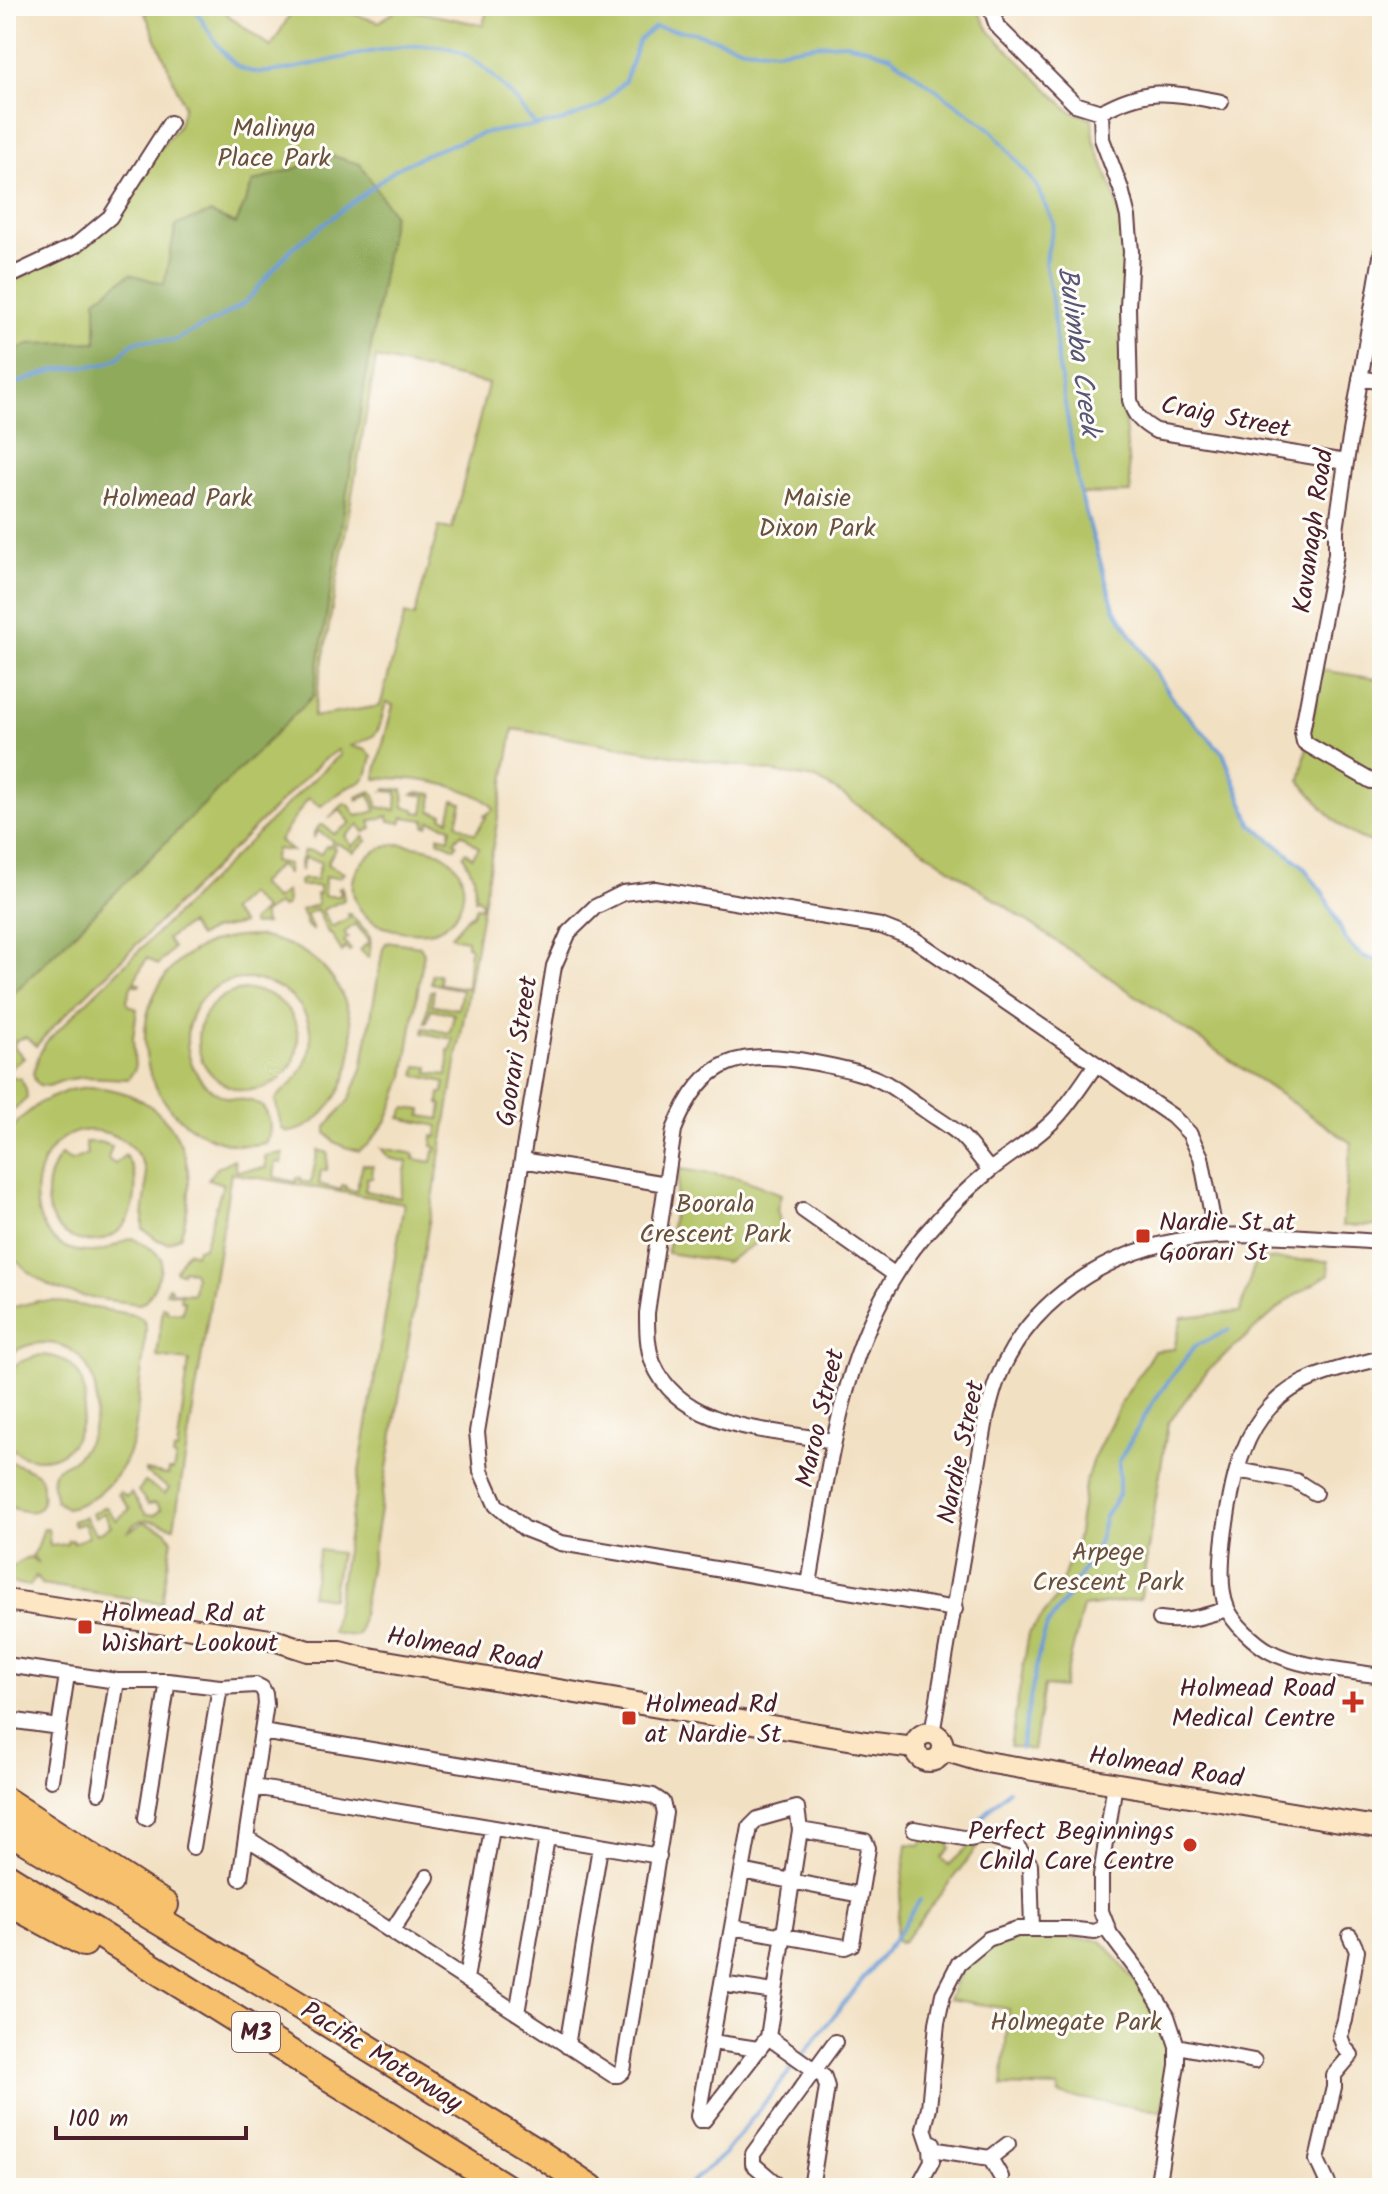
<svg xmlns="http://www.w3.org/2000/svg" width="1388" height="2194" font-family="Kalam,sans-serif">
  <rect width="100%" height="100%" fill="#fdfcf7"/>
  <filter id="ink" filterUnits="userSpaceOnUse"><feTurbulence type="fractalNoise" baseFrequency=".0125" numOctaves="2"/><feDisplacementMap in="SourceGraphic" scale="16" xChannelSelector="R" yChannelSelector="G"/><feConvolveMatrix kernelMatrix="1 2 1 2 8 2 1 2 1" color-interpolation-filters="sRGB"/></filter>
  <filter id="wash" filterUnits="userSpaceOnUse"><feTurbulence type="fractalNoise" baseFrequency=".006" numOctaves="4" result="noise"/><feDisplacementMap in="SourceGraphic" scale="32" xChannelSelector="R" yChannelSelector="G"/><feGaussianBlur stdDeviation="1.8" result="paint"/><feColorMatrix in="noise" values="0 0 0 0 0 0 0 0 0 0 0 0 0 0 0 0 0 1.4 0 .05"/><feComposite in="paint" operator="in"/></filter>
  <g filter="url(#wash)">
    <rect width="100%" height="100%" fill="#f2e0c2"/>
    <!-- green -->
    <path fill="#b5c466" stroke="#807248" stroke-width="2" fill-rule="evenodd" d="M 142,6 L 221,6 L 230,17 L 271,47 L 295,6 L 327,6 L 379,22 L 400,8 L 483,25 L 488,6 L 979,6 L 979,12 L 990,32 L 1070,111 L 1092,118 L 1094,141 L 1114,193 L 1120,219 L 1124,253 L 1123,401 L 1131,493 L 1080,494 L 1114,608 L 1175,702 L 1223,753 L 1252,825 L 1302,865 L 1323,893 L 1345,938 L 1355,950 L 1365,957 L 1382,962 L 1382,1226 L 1342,1226 L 1351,1143 L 837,791 L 816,779 L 513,729 L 359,1633 L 354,1636 L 332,1633 L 404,1203 L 231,1173 L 174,1527 C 158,1522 138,1513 129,1531 L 144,1522 L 166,1530 L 172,1540 L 162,1603 L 41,1584 L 36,1576 L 30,1586 L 6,1582 L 6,1572 L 22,1560 L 30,1557 L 38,1563 L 32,1555 L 37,1549 L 44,1528 L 48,1528 L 50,1546 L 67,1544 L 68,1540 L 72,1540 L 73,1543 L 89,1537 L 84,1523 L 74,1526 L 72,1521 L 85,1517 L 96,1534 L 111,1526 L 104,1513 L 95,1518 L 92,1514 L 103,1507 L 106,1507 L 116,1520 L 130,1509 L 118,1494 L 120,1492 L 127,1497 L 131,1493 L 146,1514 L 155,1515 L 161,1509 L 156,1503 L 148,1504 L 138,1491 L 145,1482 L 165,1494 L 169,1488 L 145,1473 L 145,1471 L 168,1475 L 169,1470 L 173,1470 L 176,1458 L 173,1457 L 174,1451 L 177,1451 L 189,1361 L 157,1357 L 163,1307 L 167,1307 L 167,1312 L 183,1313 L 184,1301 L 180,1300 L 181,1294 L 166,1292 L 168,1287 L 171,1288 L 171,1292 L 193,1294 L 195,1277 L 193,1272 L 184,1269 L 181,1273 L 175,1271 L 187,1251 L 195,1254 L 197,1249 L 204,1247 L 223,1184 L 208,1179 L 217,1168 L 234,1159 L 236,1171 L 266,1168 L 265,1156 L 283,1153 L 282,1163 L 276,1162 L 274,1177 L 296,1182 L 297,1177 L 301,1178 L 301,1181 L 311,1183 L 318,1150 L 328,1153 L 327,1170 L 321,1170 L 319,1184 L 341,1190 L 342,1185 L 346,1186 L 345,1189 L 356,1191 L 363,1164 L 373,1166 L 372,1178 L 367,1178 L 365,1191 L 400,1198 L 407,1162 L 389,1158 L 381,1148 L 415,1154 L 414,1159 L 432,1162 L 434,1151 L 436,1151 L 437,1148 L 432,1146 L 433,1136 L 437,1137 L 438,1126 L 400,1118 L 405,1108 L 422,1110 L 421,1116 L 440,1119 L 442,1105 L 439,1104 L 440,1093 L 444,1093 L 445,1082 L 415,1075 L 417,1066 L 429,1067 L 428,1073 L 447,1075 L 449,1061 L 448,1060 L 448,1050 L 451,1050 L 453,1039 L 423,1033 L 424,1028 L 450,1033 L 454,1014 L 431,1009 L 427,1022 L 425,1022 L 430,991 L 434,990 L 432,1005 L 458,1009 L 462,990 L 431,983 L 432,974 L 439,974 L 440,984 L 467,988 L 470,947 L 467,946 L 467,940 L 455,938 L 451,935 C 458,929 465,917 473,914 L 476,907 L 481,908 L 482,903 L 478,898 L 475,899 L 474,877 L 463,855 L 466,852 L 472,857 L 479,848 L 462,833 L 454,841 L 457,844 L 455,848 L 438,840 L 438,836 L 449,839 L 451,827 L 430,821 L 428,826 L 425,826 L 425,820 L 403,817 L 401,823 L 389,821 L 388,816 L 370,821 L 372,829 L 364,832 L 359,825 L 345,836 L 352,846 L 364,836 L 367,841 L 354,852 L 336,843 L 333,847 L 335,849 L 327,864 L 344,873 L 340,877 L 325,877 L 324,896 L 340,896 L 341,890 L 338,889 L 342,886 L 344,900 L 322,910 L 331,927 L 349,918 L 348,914 L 350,914 C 367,936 374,927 369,958 L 360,950 L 370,941 L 355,924 L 344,933 L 348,937 L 344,941 L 351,950 L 349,951 L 345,948 L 342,952 L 330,932 L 328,933 L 317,909 L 306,914 L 313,931 L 307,926 L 301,910 L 318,904 L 316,894 L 319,894 L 319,886 L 300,886 L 299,881 L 304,879 L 316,880 L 321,862 L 304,858 L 301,871 L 300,862 L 304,851 L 312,851 L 321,854 L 326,846 L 329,847 L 333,841 L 318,831 L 314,837 L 314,832 L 320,825 L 323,825 L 334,834 L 351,823 L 340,810 L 329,818 L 345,803 L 349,805 L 357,816 L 376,811 L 370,795 L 357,800 L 357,797 L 371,791 L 375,795 L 378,807 L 396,810 L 397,792 L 383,791 L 386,789 L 403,790 L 404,807 L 415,809 L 415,812 L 423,813 L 426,796 L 413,794 L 417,792 L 433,794 L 431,811 L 443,814 L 442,817 L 449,820 L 454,800 L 462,803 L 457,824 L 475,834 L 486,817 L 484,816 L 494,809 C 475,784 406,776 376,779 L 376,771 L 393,705 L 386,702 C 377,734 383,734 351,746 L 366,750 L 372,756 L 368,773 L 361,782 L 347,788 L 321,806 L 308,798 L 279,841 L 292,851 L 276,849 L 273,861 L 288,864 L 287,873 L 279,865 L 259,884 L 275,900 L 286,891 L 287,905 L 281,908 L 278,904 L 262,915 L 266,924 L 253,925 L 251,922 L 264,910 L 248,894 L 230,911 L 242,924 L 212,930 L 198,937 L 189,924 L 167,939 L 173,948 L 158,965 L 147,958 L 134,981 L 140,984 L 139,986 L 132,984 L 127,1000 L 128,1005 L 137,1009 L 133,1038 L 135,1069 L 128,1079 L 85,1077 L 64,1080 L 49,1086 L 39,1085 L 35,1080 L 33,1073 L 39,1055 L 46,1042 L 306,786 L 340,755 L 338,750 L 322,761 L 51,1029 L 36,1046 L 26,1037 L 16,1040 L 14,1047 L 24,1058 L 6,1071 L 10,1076 L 21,1079 L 26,1089 L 27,1098 L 14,1110 L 6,1110 L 6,284 L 80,249 L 179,125 L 184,105 ZM 376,358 L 488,384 L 452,529 L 439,527 L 414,617 L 405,614 L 380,706 L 313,717 Z
      M 1322,670 L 1382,680 L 1382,844 C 1342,839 1325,809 1300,781 Z
      M 400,844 C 415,846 435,848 447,857 C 477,879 463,928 427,932 C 407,934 377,930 363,913 C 337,882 364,846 400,844 Z
      M 258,936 C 273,939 287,943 300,950 C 356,981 369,1057 329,1107 C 319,1119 305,1131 288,1132 L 282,1129 L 275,1100 C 279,1093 283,1092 288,1087 C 297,1079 304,1068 308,1056 C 329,986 221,946 192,1015 C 179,1046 193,1085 225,1097 C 235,1101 252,1098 260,1105 C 271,1113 273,1133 265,1143 C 245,1148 223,1144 205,1135 C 124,1097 124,976 210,943 C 226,937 242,936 258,936 Z
      M 392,942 L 420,946 L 424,953 L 404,1076 L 395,1101 L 386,1122 L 369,1144 L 359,1151 L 345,1147 L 334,1142 L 326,1133 L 326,1127 L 349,1100 L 362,1069 L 383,948 L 386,943 Z
      M198 1040a50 50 0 1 1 100 0a50 50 0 1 1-100 0Z
      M 89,1087 C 173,1090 207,1162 180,1237 L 167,1243 L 158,1240 L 143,1229 C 141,1208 151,1188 144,1167 C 138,1151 127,1140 110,1134 C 28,1105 4,1254 92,1252 C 108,1252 118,1242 132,1238 L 152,1249 L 161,1258 C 163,1270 152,1299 140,1304 C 86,1297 38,1297 6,1245 L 6,1139 L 20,1119 L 41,1102 L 69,1090 Z
      M 85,1142 L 99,1142 L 112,1146 L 108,1159 L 115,1164 L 125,1155 C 136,1171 137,1184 134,1202 C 125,1258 46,1253 47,1195 C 47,1180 52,1166 61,1155 L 71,1161 L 87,1154 Z
      M 680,1169 L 740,1178 L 781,1194 L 777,1209 L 781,1227 L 726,1262 L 667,1253 Z
      M 1256,1259 L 1328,1261 L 1329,1274 L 1287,1301 L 1208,1370 L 1168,1423 L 1140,1599 L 1083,1607 L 1063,1688 L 1044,1686 L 1033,1750 L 1010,1746 L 1029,1633 L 1055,1600 L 1077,1540 L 1085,1484 L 1093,1459 L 1121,1403 L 1154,1351 L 1174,1349 L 1182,1317 L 1240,1312 Z
      M 38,1301 L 54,1301 L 135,1315 L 143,1319 L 146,1327 C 145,1348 142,1369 139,1390 C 138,1406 137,1424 133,1440 C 125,1472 99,1502 66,1508 L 56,1501 C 54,1493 50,1479 55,1471 C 59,1466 66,1464 71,1461 C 77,1457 83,1450 87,1443 C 107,1406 96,1343 45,1343 C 30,1343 16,1348 6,1359 L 6,1309 Z
      M 40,1355 C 74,1356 88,1378 84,1410 C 80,1436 68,1460 38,1459 C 25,1459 14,1452 6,1442 L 6,1377 L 19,1362 Z
      M 6,1459 C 15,1465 27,1467 36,1473 C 42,1477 42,1484 42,1491 C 46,1519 24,1512 6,1506 Z
      M 319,1550 L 340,1553 L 332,1598 L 311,1595 Z
      M 923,1835 L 949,1843 L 950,1849 L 942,1858 L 949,1865 L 970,1845 L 972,1844 L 978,1846 L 903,1942 L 899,1943 L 895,1938 L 907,1844 L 921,1845 Z
      M 1017,1938 L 1091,1939 L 1101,1941 L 1109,1949 C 1134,1982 1170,2018 1169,2062 C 1169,2078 1164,2095 1162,2111 L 1059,2095 L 1058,2088 L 1002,2086 L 1009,2009 L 949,1999 L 963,1967 L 991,1947 Z"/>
    <!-- forest -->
    <path fill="#90aa5b" stroke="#6d6443" stroke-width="2" d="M 333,156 L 360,164 L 393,214 L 313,696 L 6,1001 L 6,354 L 29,344 L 96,342 L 96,299 L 130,274 L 164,284 L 176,225 L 210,213 L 236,224 L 253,182 Z"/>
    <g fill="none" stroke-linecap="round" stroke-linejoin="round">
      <!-- stream -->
      <path stroke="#6a9cd5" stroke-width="4" d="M 193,6 C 205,24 222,58 241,68 C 256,76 279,71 295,68 C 336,61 420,34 457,51 C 488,64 516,100 536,126
        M 6,387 L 55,370 L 105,364 L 118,358 L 131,344 L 140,340 L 173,341 L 218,319 L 246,302 L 291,249 L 396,169 L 431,152 L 484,133 L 560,122 L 600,106 L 625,81 L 639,40 L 655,27 L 696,33 L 743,48 L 777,51 L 814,45 L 845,43 L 867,48 L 890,56 L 992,130 L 1036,185 L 1054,224 L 1045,262 L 1052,299 L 1058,362 L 1080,493 L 1114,608 L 1175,702 L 1223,753 L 1252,825 L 1302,865 L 1323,893 L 1345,938 L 1355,950 L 1365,957 L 1382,962
        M 1377,1205 L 1382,1201
        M 1021,1748 L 1039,1652 L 1047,1626 L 1067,1597 L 1098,1544 L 1105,1516 L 1119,1495 L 1119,1461 L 1153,1402 L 1195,1346 L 1229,1330
        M 977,1823 L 1008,1790
        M 685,2188 L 724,2154 L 894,1940 L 920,1900"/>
    </g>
  </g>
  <g filter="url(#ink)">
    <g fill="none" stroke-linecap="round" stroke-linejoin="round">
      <!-- street casing -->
      <g stroke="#633c42" stroke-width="18">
        <path id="street" d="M 990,6 L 997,26 L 1075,104 L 1101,112 L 1102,139 L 1121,189 L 1128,217 L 1131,252 L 1128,307 L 1130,400 C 1134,416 1142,423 1156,431 L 1346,462
          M 1101,112 C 1148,86 1170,92 1221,102
          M 6,278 L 76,245 L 110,217 L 170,123
          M 1360,378 L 1382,382
          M 1371,781 L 1310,746 L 1304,742 L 1302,732 L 1336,554 L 1336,530 L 1346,462 L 1382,251
          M 522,1160 L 666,1184
          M 803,1210 L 894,1274
          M 1382,1358 C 1343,1368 1300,1375 1271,1406 C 1259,1418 1249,1436 1243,1452 C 1230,1484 1213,1577 1227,1608 C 1233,1623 1255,1643 1269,1651 C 1297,1667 1349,1671 1382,1676
          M 834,1441 C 772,1430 681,1430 653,1363 C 647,1347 647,1330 647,1313 L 674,1130 C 703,1055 743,1049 816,1063 C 841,1068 865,1072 887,1084 C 899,1091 911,1100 922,1108 C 934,1117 947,1124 958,1133 C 970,1143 979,1158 990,1170
          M 1237,1470 L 1296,1481 L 1315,1493
          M 809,1584 C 831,1457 843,1320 936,1222 C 952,1204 970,1187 989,1171 C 1011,1153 1036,1139 1056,1118 C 1071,1102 1083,1083 1096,1064
          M 955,1609 L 561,1543 L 525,1529 L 496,1505 L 481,1471 L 477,1432 L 554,966 L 569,932 L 595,907 L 623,893 L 655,889 L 881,926 L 914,939 L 1172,1116 L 1189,1133 L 1201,1157 L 1216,1236
          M 1160,1619 C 1185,1623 1204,1616 1227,1609
          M 6,1665 L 117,1681 L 168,1681 L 220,1687 L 256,1685 L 262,1688 L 265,1694 L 266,1704 L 240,1878
          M 16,1721 L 59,1727
          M 932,1734 L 987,1413 C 991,1402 993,1389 998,1378 C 1034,1290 1125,1241 1217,1236 C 1272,1233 1327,1239 1382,1242
          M 51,1780 L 67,1675
          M 1115,1783 L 1101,1875 L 1101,1911 L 1110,1934 L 1144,1979 L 1167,2016 L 1177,2046 L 1177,2065 L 1157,2188
          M 254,1787 L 659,1856
          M 99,1792 L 117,1681
          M 797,1808 L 800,1830 L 768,2037 L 704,2120 L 700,2120 L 698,2116 L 750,1827 L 758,1819 Z
          M 146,1818 L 168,1681
          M 914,1829 L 969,1839 L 985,1836 L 1016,1845 L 1030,1864 L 1032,1928
          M 247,1838 L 613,2075 L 618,2075 L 623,2071 L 665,1813 L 662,1802 L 653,1796 L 262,1732
          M 193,1847 L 220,1687
          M 742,1871 L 860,1895
          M 732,1927 L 845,1947 L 852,1944 L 868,1848 L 865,1841 L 800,1830
          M 392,1931 L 427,1877
          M 466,1979 L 492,1829
          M 722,1984 L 774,1992
          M 517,2013 L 547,1838
          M 768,2037 L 824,2077 L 827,2087 L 811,2188
          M 712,2042 L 758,2049
          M 567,2046 L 600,1847
          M 1177,2046 L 1254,2061
          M 931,2149 L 924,2128 L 929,2108 L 937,2023 L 943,1994 L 959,1963 L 988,1939 L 1017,1929 L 1068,1929 L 1095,1932 L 1107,1926
          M 931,2149 L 990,2158
          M 1001,2177 L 990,2158 L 1008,2144
          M 920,2183 L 932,2161 L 931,2149 L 933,2143
          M 781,2188 L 753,2164 L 753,2154 L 835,2042
          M 1323,2188 L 1328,2184 L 1317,2160 L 1334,2087 L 1334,2075 L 1351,2055 L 1344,2047 L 1340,2036 L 1345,2020 L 1357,1951 L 1350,1936"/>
      </g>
      <!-- secondary casing -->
      <g stroke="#633c42" stroke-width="24">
        <path id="secondary" d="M 6,1600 L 277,1641 L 308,1651 L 340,1651 L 363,1657 L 866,1742 L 915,1748
          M915 1747a14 14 0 1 1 28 0a14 14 0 1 1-28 0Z
          M 943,1750 L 980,1761 L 1382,1828"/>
      </g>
      <!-- highway casing -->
      <g stroke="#633c42" stroke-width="30">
        <path id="highway" d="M 6,1801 L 165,1905
          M 6,1829 L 277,1992 L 539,2153 L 591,2188
          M 6,1876 L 507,2188
          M 6,1901 L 84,1943"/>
      </g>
      <!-- street -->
      <use href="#street" stroke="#fff" stroke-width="14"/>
      <!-- secondary -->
      <use href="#secondary" stroke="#fce6c4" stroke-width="20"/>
      <!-- highway -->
      <use href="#highway" stroke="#f7c06c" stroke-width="26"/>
    </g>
  </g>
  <!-- markers -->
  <g fill="#c8321e" stroke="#fdfcf7" stroke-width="3">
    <rect x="1135" y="1228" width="16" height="16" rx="4"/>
    <rect x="77" y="1619" width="16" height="16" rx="4"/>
    <path d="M1349 1690h8v8h8v8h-8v8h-8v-8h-8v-8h8z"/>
    <rect x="621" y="1710" width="16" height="16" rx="4"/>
    <circle cx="1190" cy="1845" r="8"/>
  </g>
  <g text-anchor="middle" stroke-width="6" stroke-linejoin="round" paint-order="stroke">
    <!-- shield labels -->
    <rect fill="#fdfcf7" stroke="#806168" stroke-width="2" x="232" y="2012" width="48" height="40" rx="6"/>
    <g font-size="24" font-weight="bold" fill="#4a1f2b">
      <text x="256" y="2040">M3</text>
    </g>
    <!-- park labels -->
    <g font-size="26" fill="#6a513d" stroke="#fdfcf7">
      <text x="274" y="136">Malinya<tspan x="274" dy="30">Place Park</tspan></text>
      <text x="177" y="506">Holmead Park</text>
      <text x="817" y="506">Maisie<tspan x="817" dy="30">Dixon Park</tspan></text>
      <text x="715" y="1212">Boorala<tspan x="715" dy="30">Crescent Park</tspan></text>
      <text x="1108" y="1560">Arpege<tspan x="1108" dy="30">Crescent Park</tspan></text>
      <text x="1076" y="2030">Holmegate Park</text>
    </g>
    <!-- street labels -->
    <g font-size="26" fill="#4a1f2b" stroke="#fdfcf7">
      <text transform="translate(1226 416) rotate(11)" y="9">Craig Street</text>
      <text transform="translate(1312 531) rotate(-82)" y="9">Kavanagh Road</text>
      <text transform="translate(516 1051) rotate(-81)" y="9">Goorari Street</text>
      <text transform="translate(819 1418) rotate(-77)" y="9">Maroo Street</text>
      <text transform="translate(960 1452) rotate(-78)" y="9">Nardie Street</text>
      <text transform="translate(464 1648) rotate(10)" y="9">Holmead Road</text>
      <text transform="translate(1166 1766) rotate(9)" y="9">Holmead Road</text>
      <text transform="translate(382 2056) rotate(32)" y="9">Pacific Motorway</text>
    </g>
    <!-- poi labels -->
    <g font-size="26" fill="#4a1f2b" stroke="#fdfcf7" text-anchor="start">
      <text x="1159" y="1230">Nardie St at<tspan x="1159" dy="30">Goorari St</tspan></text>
      <text x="101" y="1621">Holmead Rd at<tspan x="101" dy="30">Wishart Lookout</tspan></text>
      <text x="1335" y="1696" text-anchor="end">Holmead Road<tspan x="1335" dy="30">Medical Centre</tspan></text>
      <text x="645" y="1712">Holmead Rd<tspan x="645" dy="30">at Nardie St</tspan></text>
      <text x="1174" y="1839" text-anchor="end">Perfect Beginnings<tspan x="1174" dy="30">Child Care Centre</tspan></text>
    </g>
    <!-- water labels -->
    <g font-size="28" font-style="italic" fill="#585777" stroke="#fdfcf7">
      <text transform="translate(1080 351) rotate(82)" y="10">Bulimba Creek</text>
    </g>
  </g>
  <!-- margin -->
  <rect width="1388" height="2194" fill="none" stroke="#fdfcf7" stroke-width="32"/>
  <!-- scale -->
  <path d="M56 2126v12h190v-12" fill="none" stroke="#4a1f2b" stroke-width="4"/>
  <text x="68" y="2126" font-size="24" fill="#4a1f2b" stroke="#fdfcf7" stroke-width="6" paint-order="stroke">100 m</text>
</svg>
